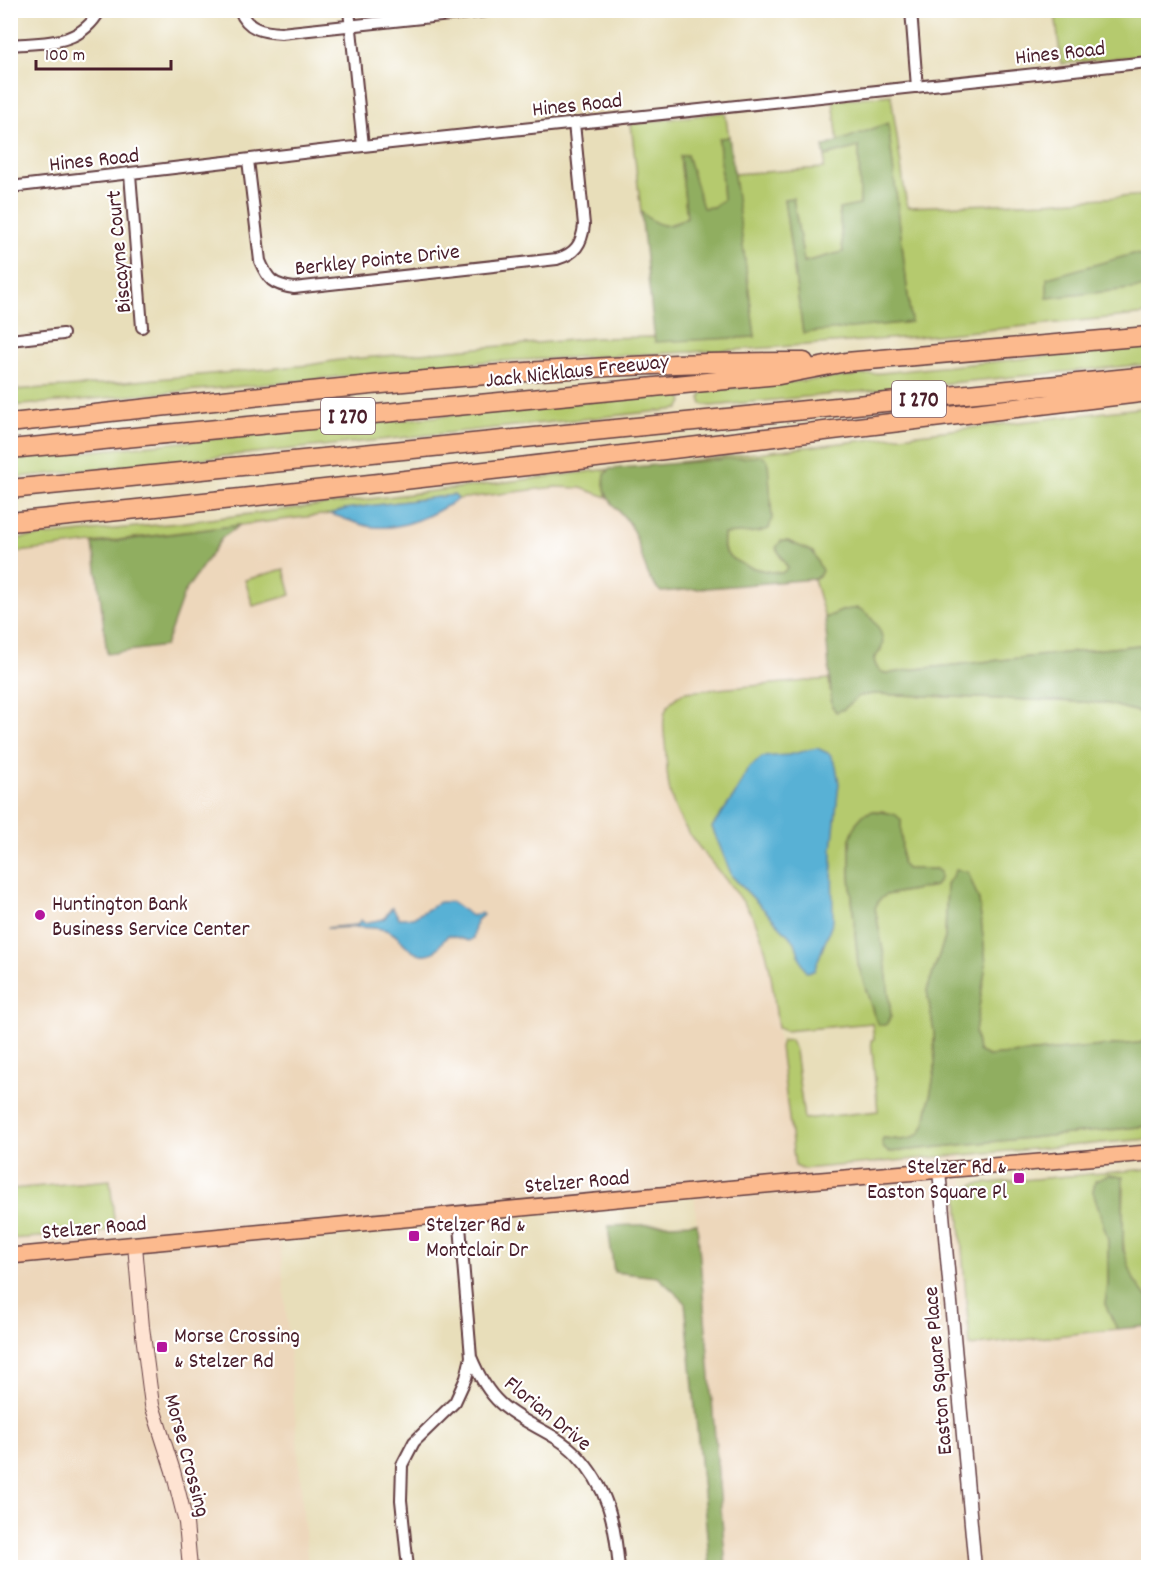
<svg xmlns="http://www.w3.org/2000/svg" width="1159" height="1578" font-family="Dekko,sans-serif">
  <rect width="100%" height="100%" fill="#fff"/>
  <filter id="ink" filterUnits="userSpaceOnUse"><feTurbulence type="fractalNoise" baseFrequency=".0167" numOctaves="2"/><feDisplacementMap in="SourceGraphic" scale="12" xChannelSelector="R" yChannelSelector="G"/><feConvolveMatrix kernelMatrix="1 2 1 2 8 2 1 2 1" color-interpolation-filters="sRGB"/></filter>
  <filter id="wash" filterUnits="userSpaceOnUse"><feTurbulence type="fractalNoise" baseFrequency=".008" numOctaves="4" result="noise"/><feDisplacementMap in="SourceGraphic" scale="24" xChannelSelector="R" yChannelSelector="G"/><feGaussianBlur stdDeviation="1.35" result="paint"/><feColorMatrix in="noise" values="0 0 0 0 0 0 0 0 0 0 0 0 0 0 0 0 0 1.4 0 .05"/><feComposite in="paint" operator="in"/></filter>
  <g filter="url(#wash)">
    <rect width="100%" height="100%" fill="#e8deba"/>
    <!-- built -->
    <path fill="#edd7bb" d="M 555,487 L 581,488 L 607,497 L 629,524 L 642,553 L 651,583 L 661,592 L 814,579 L 825,618 L 829,679 L 685,692 L 698,845 L 754,918 L 768,956 L 795,1166 L 802,1169 L 961,1155 L 964,1190 L 958,1199 L 970,1346 L 1148,1326 L 1148,1567 L 726,1567 L 694,1192 L 279,1231 L 308,1567 L 11,1567 L 10,553 L 94,544 L 107,653 L 165,646 L 184,593 L 222,537 L 240,525 L 330,514 L 356,522 L 438,512 L 458,499 Z"/>
    <!-- green -->
    <path fill="#b5ca6e" stroke="#80744c" stroke-width="1.5" fill-rule="evenodd" d="M 1055,11 L 1148,11 L 1148,55 L 1061,64 Z
      M 891,95 L 907,207 L 1046,202 L 1148,195 L 1148,256 L 1133,254 L 1047,298 L 1148,287 L 1148,314 L 915,337 L 751,349 L 483,362 L 279,383 L 11,406 L 11,390 L 81,386 L 309,365 L 339,360 L 594,338 L 654,337 L 655,341 L 755,337 L 733,174 L 824,168 L 825,156 L 859,146 L 860,205 L 839,209 L 843,252 L 804,262 L 793,198 L 784,199 L 803,332 L 911,322 L 888,124 L 838,142 L 833,100 Z
      M 725,112 L 729,137 L 719,139 L 723,200 L 713,207 L 703,209 L 687,155 L 680,157 L 687,217 C 667,230 658,227 641,212 L 631,124 Z
      M 1148,346 L 1148,364 L 711,406 L 702,404 L 700,398 L 704,391 Z
      M 673,393 L 681,396 L 683,402 L 679,409 L 11,478 L 11,459 Z
      M 1148,407 L 1148,644 L 908,670 C 893,673 877,679 874,659 C 887,639 882,636 870,617 L 844,610 L 825,618 L 814,579 L 819,576 L 781,558 L 788,568 L 782,573 C 766,572 732,566 724,549 C 723,545 724,539 724,534 L 728,533 L 679,462 Z
      M 610,469 L 605,474 L 604,484 L 607,497 L 581,488 L 555,487 L 458,499 L 454,495 L 345,509 L 330,514 L 11,553 L 10,539 L 178,523 Z
      M 284,569 L 291,595 L 253,606 L 245,580 Z
      M 829,679 L 832,706 L 844,709 L 859,696 L 874,694 L 1105,703 L 1142,713 L 1148,718 L 1148,1040 L 1139,1043 L 988,1056 L 978,1051 L 975,1032 L 986,964 L 979,901 L 968,872 L 947,884 L 945,938 L 927,990 L 934,1032 L 935,1070 L 925,1124 L 920,1133 L 912,1138 L 902,1140 L 884,1138 L 890,1152 L 1148,1126 L 1148,1139 L 802,1169 L 795,1166 L 780,1047 L 782,1041 L 791,1040 L 795,1051 L 804,1119 L 878,1111 L 871,1040 L 874,1039 L 872,1023 L 785,1031 L 778,1028 C 773,992 771,955 755,921 C 734,880 683,842 671,796 C 666,779 667,759 665,742 C 662,718 661,704 685,692 ZM 874,811 L 883,811 L 901,820 L 902,863 L 906,870 L 936,869 L 935,886 L 886,895 L 879,900 L 875,908 L 886,967 L 891,1016 L 874,1015 L 858,964 L 850,876 L 850,839 L 864,814 Z
      M 1148,1169 L 1148,1299 C 1116,1264 1123,1231 1124,1188 L 1093,1191 L 1108,1240 L 1108,1285 L 1105,1304 L 1117,1329 L 970,1346 L 958,1199 L 964,1190 L 977,1184 Z
      M 110,1180 L 114,1219 L 108,1226 L 108,1230 L 99,1233 L 11,1239 L 11,1189 Z"/>
    <!-- forest -->
    <path fill="#90ae61" stroke="#6d6646" stroke-width="1.5" d="M 888,123 L 911,322 L 803,333 L 784,199 L 793,198 L 804,262 L 843,252 L 839,209 L 860,205 L 859,147 L 825,156 L 823,147 Z
      M 729,137 L 755,337 L 655,342 L 641,212 C 658,227 667,230 687,217 L 680,156 L 687,155 L 703,208 L 713,207 L 723,200 L 719,138 Z
      M 1133,254 L 1148,256 L 1148,287 L 1047,298 L 1047,278 Z
      M 762,456 L 768,461 L 772,518 L 769,529 L 758,532 L 724,534 C 724,538 723,545 724,549 C 732,566 766,572 782,573 L 788,568 L 776,548 L 781,541 L 788,541 L 813,552 L 822,571 L 819,576 L 814,579 L 661,592 C 641,575 643,545 629,523 C 623,514 613,507 608,497 C 604,490 604,481 605,474 L 610,469 Z
      M 240,525 L 222,538 L 184,593 L 165,646 L 107,654 L 94,544 Z
      M 858,608 C 870,614 886,632 882,647 C 881,651 876,656 874,659 C 877,679 893,673 908,670 L 1148,644 L 1148,718 L 1142,713 L 1105,703 L 874,694 L 859,696 L 844,709 L 836,712 L 832,706 L 825,618 L 844,610 Z
      M 874,811 L 895,814 L 901,820 L 902,863 L 906,869 L 936,869 L 940,872 L 940,879 L 935,886 L 886,895 L 879,900 L 875,908 L 886,967 L 891,1016 L 886,1025 L 879,1025 L 874,1015 L 858,964 L 850,876 L 850,839 L 856,823 L 864,814 Z
      M 956,870 L 968,872 L 979,901 L 986,964 L 975,1032 L 978,1051 L 988,1056 L 1139,1043 L 1148,1040 L 1148,1126 L 890,1152 L 884,1149 L 882,1142 L 883,1138 L 902,1140 L 912,1138 L 920,1133 L 925,1124 L 935,1070 L 934,1032 L 927,990 L 945,938 L 947,884 Z
      M 1109,1175 L 1123,1177 L 1123,1249 L 1134,1280 L 1148,1299 L 1148,1326 L 1117,1329 L 1105,1304 L 1108,1285 L 1108,1240 L 1093,1191 L 1095,1181 Z
      M 697,1223 L 726,1567 L 710,1567 L 685,1302 L 658,1277 L 614,1272 L 608,1226 Z"/>
    <!-- water -->
    <path fill="#58b1d5" stroke="#516880" stroke-width="1.5" d="M 454,495 L 458,499 C 435,514 404,530 375,527 C 360,526 345,518 330,514 L 345,509 Z
      M 817,748 L 830,754 L 836,766 L 839,783 L 832,850 L 833,921 L 814,971 L 806,972 L 802,964 L 795,942 L 732,876 L 712,827 L 734,796 L 748,769 L 762,757 L 788,755 Z
      M 440,902 L 451,902 L 472,916 L 481,913 L 483,915 L 476,921 L 473,938 L 469,941 L 448,935 L 434,952 C 407,962 406,936 386,930 C 367,925 345,928 326,928 L 357,925 L 361,920 L 364,923 L 384,919 L 392,907 L 399,918 L 413,918 Z"/>
  </g>
  <g filter="url(#ink)">
    <g fill="none" stroke-linecap="round" stroke-linejoin="round">
      <!-- minor casing -->
      <g stroke="#623c40" stroke-width="14">
        <path id="minor" d="M 240,10 C 247,30 264,32 281,33 L 497,10
          M 349,10 L 363,146
          M 911,10 L 917,87
          M 10,45 C 47,42 80,46 100,10
          M 248,160 L 260,261 C 268,280 273,285 294,288 L 557,259 C 575,254 582,244 584,225 L 574,123
          M 130,174 L 142,327
          M 10,187 L 363,146 L 1148,62
          M 10,340 L 63,334
          M 471,1357 C 478,1374 486,1390 500,1403 C 522,1424 555,1432 576,1454 C 608,1487 615,1523 619,1568
          M 408,1568 L 401,1500 L 402,1465 L 414,1442 L 455,1402 L 466,1378 L 471,1357 L 459,1214"/>
      </g>
      <!-- tertiary casing -->
      <g stroke="#623c40" stroke-width="15">
        <path id="tertiary" d="M 939,1170 L 975,1568"/>
      </g>
      <!-- secondary casing -->
      <g stroke="#623c40" stroke-width="16">
        <path id="secondary" d="M 135,1245 L 142,1327 L 152,1405 L 173,1471 L 186,1523 L 190,1568"/>
      </g>
      <!-- primary casing -->
      <g stroke="#623c40" stroke-width="18">
        <path id="primary" d="M 10,1256 L 809,1181 L 1148,1153"/>
      </g>
      <!-- motorway casing -->
      <g stroke="#623c40" stroke-width="21">
        <path id="motorway" d="M 10,423 C 274,395 539,361 804,362
          M 10,449 L 779,375 L 846,362 L 1148,336
          M 10,489 L 1148,376
          M 10,522 C 390,484 769,438 1148,392"/>
      </g>
      <!-- minor -->
      <use href="#minor" stroke="#fff" stroke-width="10"/>
      <!-- tertiary -->
      <use href="#tertiary" stroke="#fff" stroke-width="12"/>
      <!-- secondary -->
      <use href="#secondary" stroke="#fee3d2" stroke-width="14"/>
      <!-- primary -->
      <use href="#primary" stroke="#fcba8e" stroke-width="15"/>
      <!-- motorway -->
      <use href="#motorway" stroke="#fcba8e" stroke-width="18"/>
    </g>
  </g>
  <!-- markers -->
  <g fill="#b5179e" stroke="#fff" stroke-width="2">
    <circle cx="40" cy="915" r="6"/>
    <rect x="1013" y="1172" width="12" height="12" rx="3"/>
    <rect x="408" y="1230" width="12" height="12" rx="3"/>
    <rect x="156" y="1341" width="12" height="12" rx="3"/>
  </g>
  <g text-anchor="middle" stroke-width="4.5" stroke-linejoin="round" paint-order="stroke">
    <!-- shield labels -->
    <g fill="#fff" stroke="#80626b" stroke-width="1.5">
      <rect x="892" y="381" width="54" height="36" rx="4.5"/>
      <rect x="321" y="398" width="54" height="36" rx="4.5"/>
    </g>
    <g font-size="21" font-weight="bold" fill="#4a1f2b">
      <text x="919" y="406">I 270</text>
      <text x="348" y="423">I 270</text>
    </g>
    <!-- street labels -->
    <g font-size="22" fill="#4a1f2b" stroke="#fff">
      <text transform="translate(1060 51) rotate(-6)" y="8">Hines Road</text>
      <text transform="translate(577 103) rotate(-6)" y="8">Hines Road</text>
      <text transform="translate(94 158) rotate(-6)" y="8">Hines Road</text>
      <text transform="translate(117 252) rotate(-95)" y="8">Biscayne Court</text>
      <text transform="translate(377 258) rotate(-6)" y="8">Berkley Pointe Drive</text>
      <text transform="translate(577 369) rotate(-6)" y="8">Jack Nicklaus Freeway</text>
      <text transform="translate(577 1180) rotate(-5)" y="8">Stelzer Road</text>
      <text transform="translate(94 1226) rotate(-5)" y="8">Stelzer Road</text>
      <text transform="translate(936 1371) rotate(-95)" y="8">Easton Square Place</text>
      <text transform="translate(549 1412) rotate(39)" y="8">Florian Drive</text>
      <text transform="translate(189 1455) rotate(75)" y="8">Morse Crossing</text>
    </g>
    <!-- poi labels -->
    <g font-size="22" fill="#4a1f2b" stroke="#fff" text-anchor="start">
      <text x="52" y="910">Huntington Bank<tspan x="52" dy="25">Business Service Center</tspan></text>
      <text x="1007" y="1173" text-anchor="end">Stelzer Rd &amp;<tspan x="1007" dy="25">Easton Square Pl</tspan></text>
      <text x="426" y="1231">Stelzer Rd &amp;<tspan x="426" dy="25">Montclair Dr</tspan></text>
      <text x="174" y="1342">Morse Crossing<tspan x="174" dy="25">&amp; Stelzer Rd</tspan></text>
    </g>
  </g>
  <!-- margin -->
  <rect width="1159" height="1578" fill="none" stroke="#fff" stroke-width="36"/>
  <!-- scale -->
  <path d="M36 60v9h135v-9" fill="none" stroke="#4a1f2b" stroke-width="3"/>
  <text x="45" y="60" font-size="18" fill="#4a1f2b" stroke="#ffffff" stroke-width="4.5" paint-order="stroke">100 m</text>
</svg>
